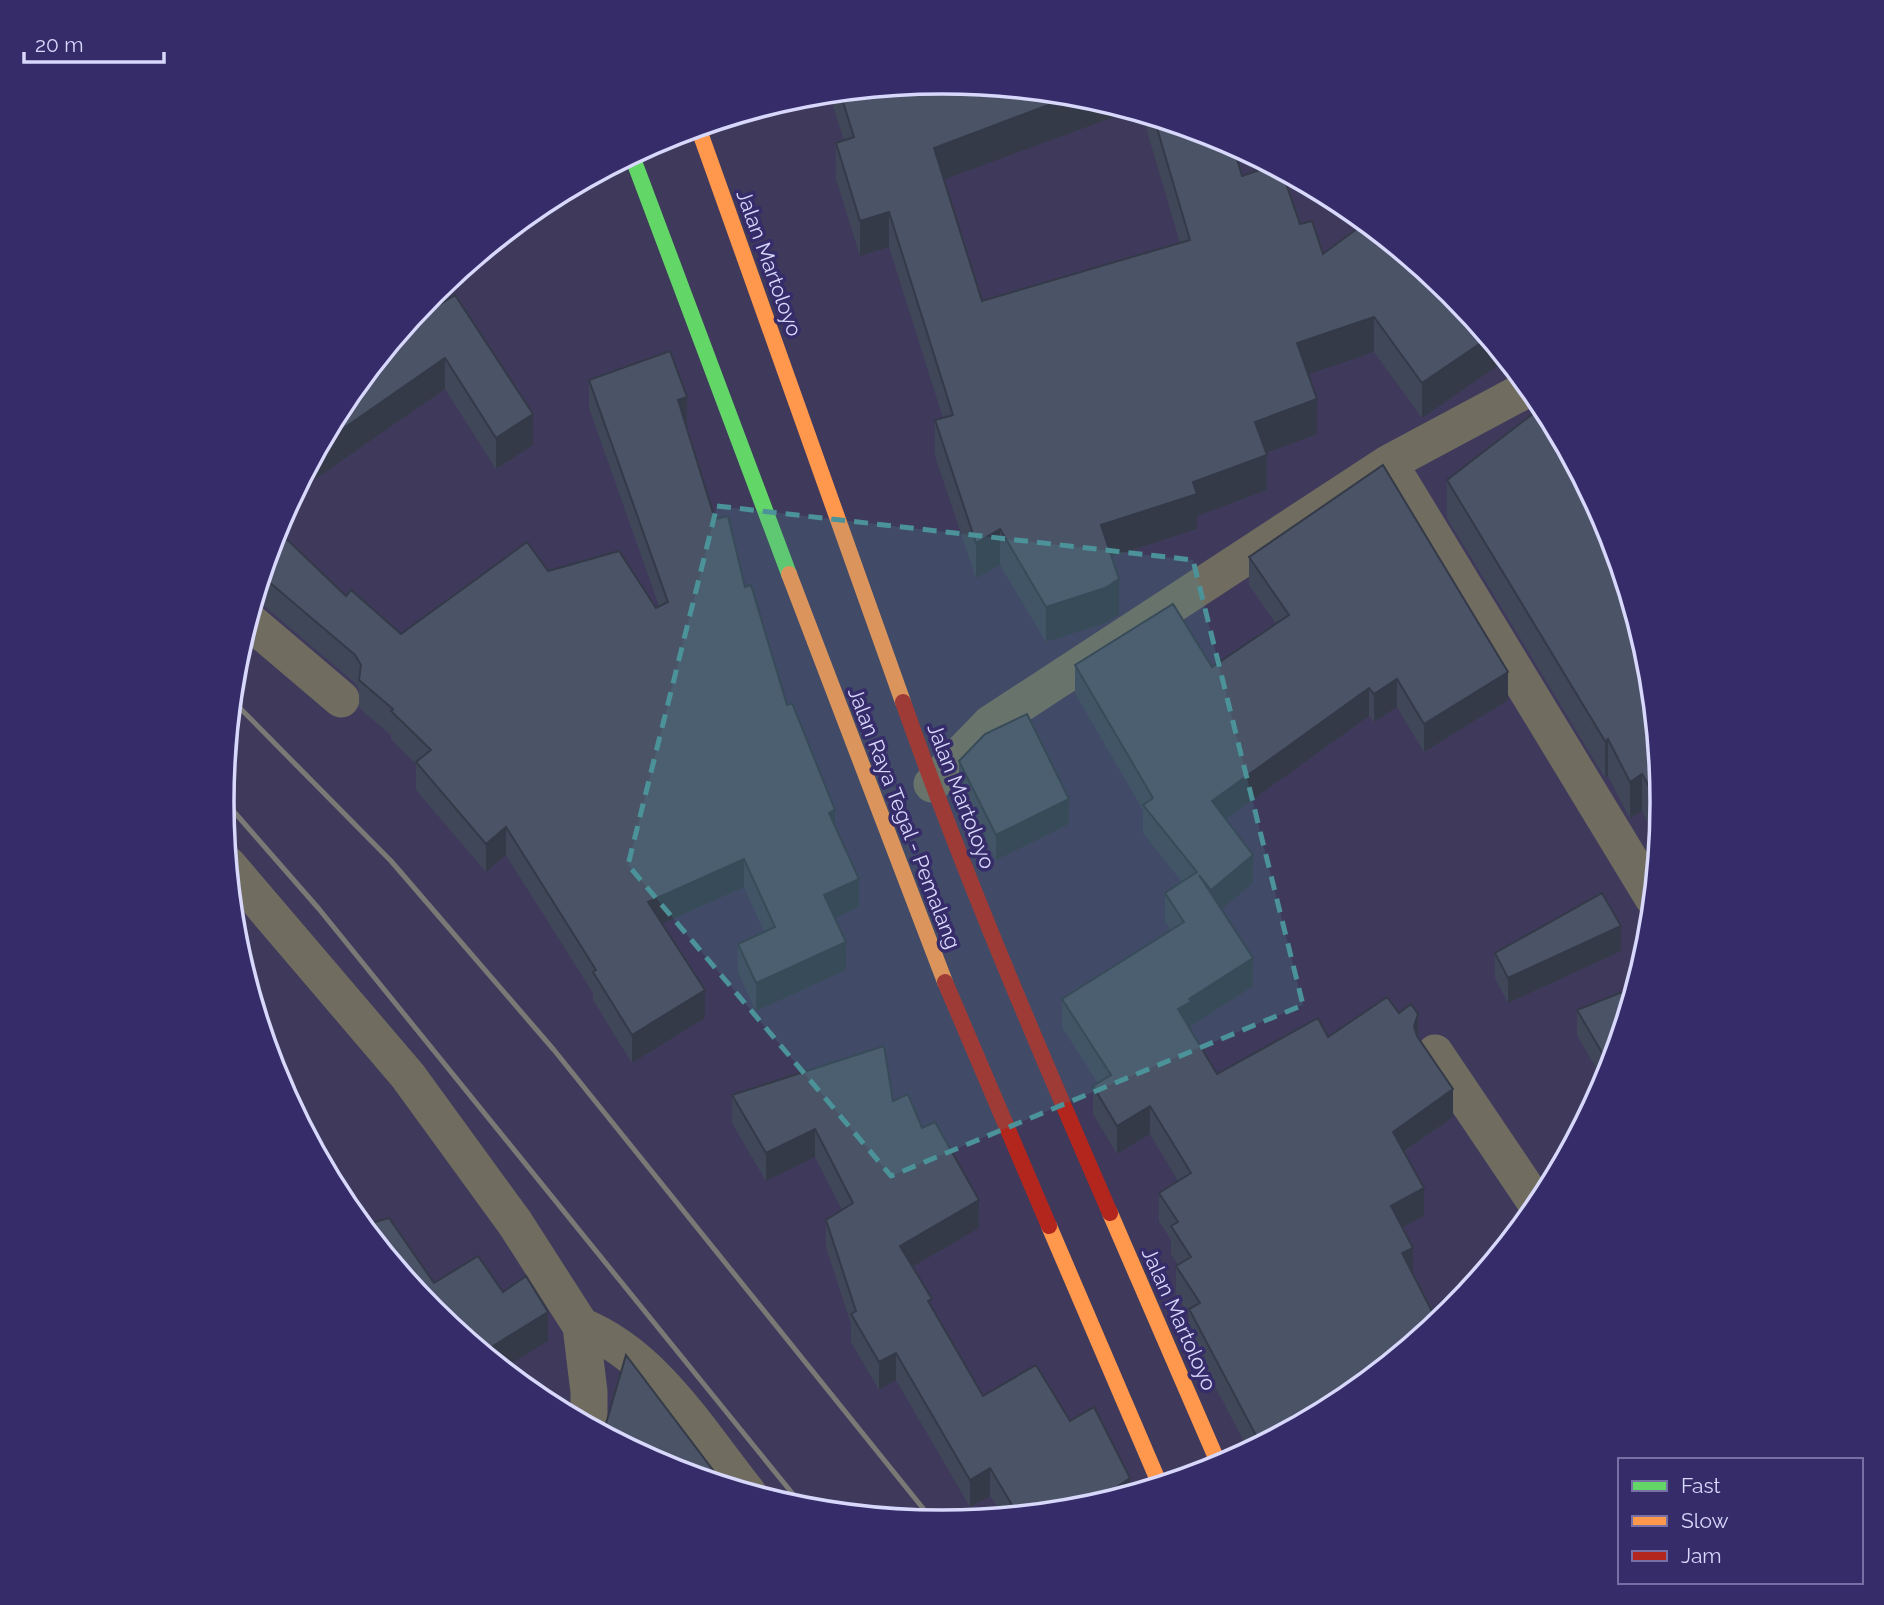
<svg xmlns="http://www.w3.org/2000/svg" width="1884" height="1605" font-family="Raleway,sans-serif">
  <rect width="100%" height="100%" fill="#3f3a5b"/>
  <g fill="none" stroke-linecap="round" stroke-linejoin="round">
    <!-- street -->
    <path stroke="#706d60" stroke-width="37" d="M 1389,463 L 1653,898
      M 248,620 L 341,699
      M 932,784 L 990,724 L 1389,463 L 1529,388
      M 228,865 L 408,1076 L 515,1223 L 581,1326 L 589,1392 L 589,1427
      M 1435,1053 L 1538,1206
      M 581,1326 C 655,1356 699,1432 748,1493"/>
    <!-- fast -->
    <path stroke="#63d668" stroke-width="16" d="M 632,156 L 789,574"/>
    <!-- slow -->
    <path stroke="#ff974d" stroke-width="16" d="M 698,127 L 903,702
      M 789,574 L 945,982
      M 1110,1213 L 1220,1467
      M 1049,1226 L 1160,1485"/>
    <!-- jam -->
    <path stroke="#b3261e" stroke-width="16" d="M 903,702 C 964,875 1037,1045 1110,1213
      M 945,982 L 1049,1226"/>
    <!-- rail -->
    <path stroke="#7b7975" stroke-width="5" d="M 232,700 L 391,861 L 554,1050 L 934,1522
      M 222,798 L 319,909 L 805,1509"/>
  </g>
  <!-- wall -->
  <path fill="#404759" d="M 942,82 L 1130,111 L 944,179 L 982,301 L 1180,243 L 1142,114 L 1218,137 L 1242,176 L 1300,224 L 1323,254 L 1452,293 L 1506,360 L 1422,418 L 1374,352 L 1308,374 L 1317,434 L 1266,453 L 1267,490 L 1197,516 L 1197,529 L 1112,557 L 1119,615 L 1105,623 L 1046,642 L 1000,565 L 976,578 L 935,456 L 935,420 L 943,418 L 889,247 L 860,256 L 836,179 L 836,143 L 844,141 L 829,93 Z
    M 455,295 L 533,445 L 496,469 L 445,389 L 295,493 Z
    M 589,380 L 687,425 L 686,426 L 715,519 L 745,587 L 787,705 L 835,826 L 859,907 L 835,918 L 846,970 L 756,1011 L 738,972 L 738,944 L 764,931 L 744,887 L 662,924 L 705,1018 L 632,1063 L 593,1000 L 593,993 L 506,855 L 486,872 L 416,790 L 416,764 L 391,739 L 391,735 L 359,708 L 359,690 L 355,683 L 262,604 L 254,601 L 276,529 L 346,596 L 401,634 L 548,571 L 656,608 L 659,606 L 589,408 Z
    M 1447,480 L 1662,803 L 1658,842 L 1642,811 L 1630,819 L 1608,776 L 1605,778 L 1447,518 Z
    M 1249,557 L 1508,700 L 1424,752 L 1397,707 L 1374,722 L 1369,716 L 1226,819 L 1253,883 L 1221,909 L 1253,986 L 1191,1026 L 1191,1030 L 1217,1074 L 1328,1037 L 1418,1037 L 1453,1117 L 1404,1152 L 1424,1216 L 1402,1228 L 1342,1402 L 1249,1451 L 1189,1337 L 1189,1315 L 1176,1294 L 1176,1266 L 1178,1265 L 1171,1254 L 1171,1240 L 1159,1221 L 1159,1193 L 1178,1181 L 1150,1134 L 1117,1154 L 1093,1114 L 1093,1086 L 1098,1083 L 1062,1027 L 1062,999 L 1171,930 L 1165,921 L 1165,893 L 1182,882 L 1143,833 L 1143,810 L 1075,693 L 1075,665 L 1212,667 L 1276,624 L 1249,585 Z
    M 959,761 L 1069,824 L 996,860 L 959,786 Z
    M 1621,951 L 1508,1003 L 1495,978 L 1495,953 Z
    M 1635,987 L 1607,1078 L 1605,1083 L 1577,1035 L 1577,1010 Z
    M 732,1095 L 893,1101 L 922,1128 L 979,1228 L 912,1267 L 932,1307 L 983,1396 L 1070,1421 L 1130,1495 L 1082,1509 L 1003,1517 L 990,1496 L 970,1507 L 896,1380 L 879,1390 L 851,1342 L 851,1324 L 826,1247 L 826,1220 L 842,1210 L 815,1157 L 766,1181 L 732,1123 Z"/>
  <!-- shaded-wall -->
  <path fill="#343a48" d="M 1075,95 L 1083,96 L 1130,111 L 934,183 L 934,148 Z
    M 889,212 L 889,247 L 860,256 L 860,221 Z
    M 1374,317 L 1374,352 L 1297,378 L 1297,343 Z
    M 1488,338 L 1506,360 L 1422,418 L 1422,383 Z
    M 445,358 L 445,389 L 295,493 L 321,444 Z
    M 687,397 L 687,425 L 678,428 L 678,400 Z
    M 1317,399 L 1317,434 L 1255,457 L 1255,422 Z
    M 533,414 L 533,445 L 496,469 L 496,438 Z
    M 1267,455 L 1267,490 L 1197,516 L 1197,529 L 1101,560 L 1101,525 L 1193,482 Z
    M 1000,529 L 1000,565 L 976,578 L 976,543 Z
    M 1119,579 L 1119,615 L 1105,623 L 1046,642 L 1046,607 Z
    M 1508,672 L 1508,700 L 1424,752 L 1424,724 Z
    M 1397,679 L 1397,707 L 1374,722 L 1374,694 Z
    M 1369,688 L 1369,716 L 1212,829 L 1212,801 Z
    M 1608,739 L 1608,776 L 1605,778 L 1605,741 Z
    M 1642,774 L 1642,811 L 1630,819 L 1630,782 Z
    M 1069,799 L 1069,824 L 996,860 L 996,835 Z
    M 835,810 L 835,838 L 829,813 Z
    M 506,827 L 506,855 L 486,872 L 486,844 Z
    M 1253,855 L 1253,883 L 1211,918 L 1211,890 Z
    M 744,859 L 744,887 L 648,930 L 648,902 Z
    M 859,879 L 859,907 L 824,923 L 824,895 Z
    M 1621,926 L 1621,951 L 1508,1003 L 1508,978 Z
    M 846,942 L 846,970 L 756,1011 L 756,983 Z
    M 1253,958 L 1253,986 L 1191,1026 L 1191,1030 L 1178,1009 L 1189,999 Z
    M 705,990 L 705,1018 L 632,1063 L 632,1035 Z
    M 1418,1014 L 1418,1042 L 1414,1026 Z
    M 1453,1089 L 1453,1117 L 1393,1159 L 1393,1132 Z
    M 1150,1106 L 1150,1134 L 1117,1154 L 1117,1126 Z
    M 815,1129 L 815,1157 L 766,1181 L 766,1153 Z
    M 1424,1188 L 1424,1216 L 1391,1234 L 1391,1206 Z
    M 979,1200 L 979,1228 L 900,1274 L 900,1246 Z
    M 1413,1248 L 1413,1276 L 1402,1253 Z
    M 548,1312 L 548,1341 L 502,1369 L 493,1346 Z
    M 896,1353 L 896,1380 L 879,1390 L 879,1362 Z
    M 990,1468 L 990,1496 L 970,1507 L 970,1480 Z
    M 1130,1478 L 1130,1495 L 1085,1508 Z"/>
  <!-- building -->
  <path fill="#4b5367" stroke="#343a48" stroke-width="2" d="M 942,82 L 1075,95 L 934,148 L 982,301 L 1190,240 L 1154,118 L 1218,137 L 1233,145 L 1242,176 L 1272,166 L 1282,172 L 1300,224 L 1312,221 L 1323,254 L 1365,223 L 1452,293 L 1488,338 L 1422,383 L 1374,317 L 1297,343 L 1317,399 L 1255,422 L 1267,455 L 1193,482 L 1197,494 L 1101,525 L 1119,579 L 1105,588 L 1046,607 L 1000,529 L 976,543 L 935,420 L 953,415 L 889,212 L 860,221 L 836,143 L 854,137 L 840,92 Z
    M 455,295 L 533,414 L 496,438 L 445,358 L 321,444 L 343,402 L 405,326 Z
    M 670,351 L 687,397 L 678,400 L 715,519 L 728,516 L 745,587 L 751,585 L 787,705 L 792,703 L 835,810 L 829,813 L 859,879 L 824,895 L 846,942 L 756,983 L 738,944 L 775,927 L 744,859 L 648,902 L 705,990 L 632,1035 L 593,972 L 596,970 L 506,827 L 486,844 L 416,762 L 431,750 L 391,711 L 393,709 L 359,680 L 361,665 L 355,655 L 262,576 L 276,529 L 346,596 L 351,590 L 401,634 L 527,542 L 548,571 L 619,551 L 656,608 L 668,602 L 589,380 Z
    M 1543,406 L 1608,527 L 1648,662 L 1662,803 L 1662,810 L 1642,774 L 1630,782 L 1608,739 L 1605,741 L 1447,480 Z
    M 1383,465 L 1508,672 L 1424,724 L 1397,679 L 1374,694 L 1369,688 L 1212,801 L 1253,855 L 1211,890 L 1199,875 L 1253,958 L 1189,999 L 1191,1002 L 1178,1009 L 1217,1074 L 1318,1018 L 1328,1037 L 1387,997 L 1399,1013 L 1411,1004 L 1418,1014 L 1414,1026 L 1417,1036 L 1453,1089 L 1393,1132 L 1424,1188 L 1391,1206 L 1413,1248 L 1402,1253 L 1438,1323 L 1342,1402 L 1261,1445 L 1189,1309 L 1200,1303 L 1176,1266 L 1191,1257 L 1171,1226 L 1178,1222 L 1159,1193 L 1191,1173 L 1150,1106 L 1117,1126 L 1093,1086 L 1111,1075 L 1062,999 L 1184,922 L 1165,893 L 1197,872 L 1143,805 L 1153,798 L 1075,665 L 1173,604 L 1212,667 L 1289,615 L 1249,557 Z
    M 1027,714 L 1069,799 L 996,835 L 959,761 L 985,734 Z
    M 1602,893 L 1621,926 L 1508,978 L 1495,953 Z
    M 1635,987 L 1611,1068 L 1577,1010 Z
    M 884,1046 L 893,1101 L 908,1094 L 922,1128 L 935,1122 L 979,1200 L 900,1246 L 932,1299 L 928,1301 L 983,1396 L 1036,1365 L 1070,1421 L 1094,1407 L 1130,1478 L 1085,1508 L 1018,1515 L 990,1468 L 970,1480 L 896,1353 L 879,1362 L 851,1314 L 856,1311 L 826,1220 L 853,1203 L 815,1129 L 766,1153 L 732,1095 Z
    M 389,1218 L 434,1283 L 478,1256 L 503,1292 L 526,1276 L 548,1312 L 493,1346 L 518,1382 L 432,1312 L 362,1226 Z
    M 626,1355 L 725,1486 L 666,1468 L 603,1434 Z"/>
  <!-- marked area -->
  <path fill="#4b9399" fill-opacity="0.2" stroke="#4b9399" stroke-width="5" stroke-dasharray="14 9" stroke-linejoin="round" d="M 717,506 L 1193,560 L 1303,1005 L 891,1176 L 628,865 Z"/>
  <g text-anchor="middle" stroke-width="7" stroke-linejoin="round" paint-order="stroke">
    <!-- street labels -->
    <g font-size="21" fill="#d8d7fc" stroke="#352c69">
      <text transform="translate(769 263) rotate(70)" y="7">Jalan Martoloyo</text>
      <text transform="translate(961 796) rotate(69)" y="7">Jalan Martoloyo</text>
      <text transform="translate(904 818) rotate(69)" y="7">Jalan Raya Tegal - Pemalang</text>
      <text transform="translate(1179 1319) rotate(66)" y="7">Jalan Martoloyo</text>
    </g>
  </g>
  <!-- crop -->
  <path d="M0 0H1884V1605H0ZM234 802a708 708 0 1 1 1416 0a708 708 0 1 1-1416 0Z" fill="#352c69" fill-rule="evenodd"/>
  <path fill="none" stroke="#d8d7fc" stroke-width="3.5" d="M234 802a708 708 0 1 1 1416 0a708 708 0 1 1-1416 0Z"/>
  <!-- legend -->
  <rect x="1618" y="1458" width="245" height="126" fill="#352c69" stroke="#7670a4" stroke-width="2"/>
  <rect x="1632" y="1481" width="35" height="10" fill="#63d668" stroke="#7670a4" stroke-width="2"/>
  <text x="1681" y="1493" font-size="21" fill="#d8d7fc">Fast</text>
  <rect x="1632" y="1516" width="35" height="10" fill="#ff974d" stroke="#7670a4" stroke-width="2"/>
  <text x="1681" y="1528" font-size="21" fill="#d8d7fc">Slow</text>
  <rect x="1632" y="1551" width="35" height="10" fill="#b3261e" stroke="#7670a4" stroke-width="2"/>
  <text x="1681" y="1563" font-size="21" fill="#d8d7fc">Jam</text>
  <!-- scale -->
  <path d="M24 52v10h140v-10" fill="none" stroke="#d8d7fc" stroke-width="3.5"/>
  <text x="35" y="52" font-size="21" fill="#d8d7fc" stroke="#352c69" stroke-width="5" paint-order="stroke">20 m</text>
</svg>
